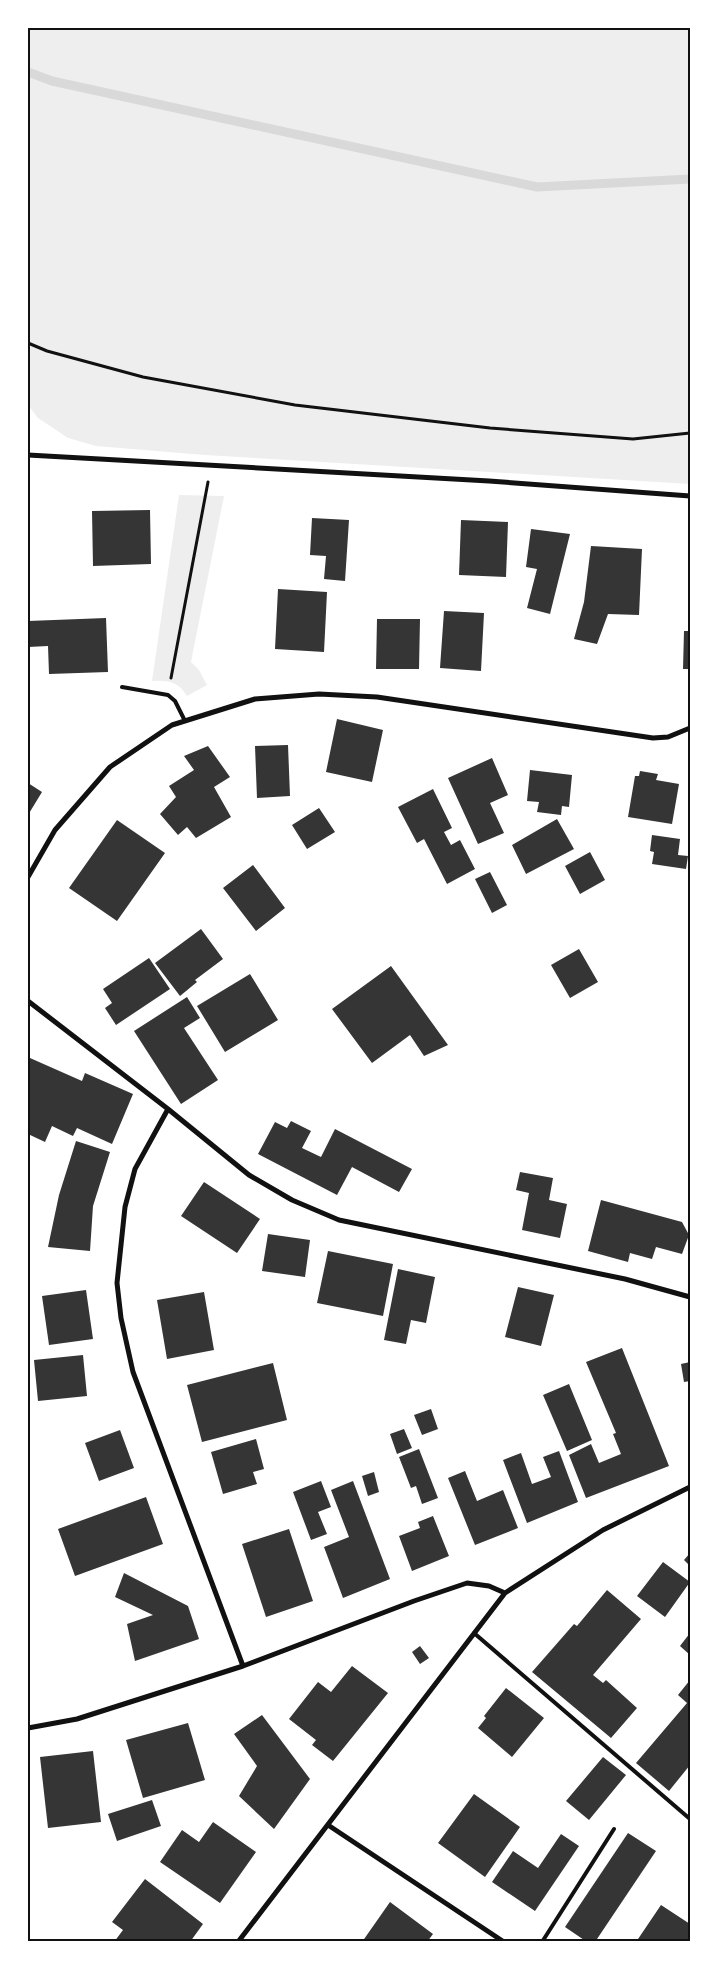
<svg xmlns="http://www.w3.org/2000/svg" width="718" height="1969" font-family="Helvetica,sans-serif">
  <rect width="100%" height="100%" fill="#fff"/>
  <!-- green -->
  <path fill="#eee" d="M 28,28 L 690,28 L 690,484 L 205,455 L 96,446 L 68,438 L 38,418 L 28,405 Z
    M 179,495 L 224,496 L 191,662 L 199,670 L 207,685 L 187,696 C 178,681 168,680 152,681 Z"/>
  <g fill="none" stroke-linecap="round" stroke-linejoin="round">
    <!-- stream -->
    <path stroke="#d9d9d9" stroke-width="9" d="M 28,72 L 52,81 L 537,187 L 690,179"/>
  </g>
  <!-- building -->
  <path fill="#353535" d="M 150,510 L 151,564 L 93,566 L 92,511 Z
    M 312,518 L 349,520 L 345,581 L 324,579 L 326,556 L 310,555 Z
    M 461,520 L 508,522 L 506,577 L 459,575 Z
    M 531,529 L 570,534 L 550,614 L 527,608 L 537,569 L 526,567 Z
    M 591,546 L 642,549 L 639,615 L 608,614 L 597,644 L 574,639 L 584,602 Z
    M 278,589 L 327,592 L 324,652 L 275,649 Z
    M 444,611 L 484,613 L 481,671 L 440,668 Z
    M 106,618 L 108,672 L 49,674 L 48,646 L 28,647 L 28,621 Z
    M 377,619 L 420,619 L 419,669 L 376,669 Z
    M 684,631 L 690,631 L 690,669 L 683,669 Z
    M 337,719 L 383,730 L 372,782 L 326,772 Z
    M 288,745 L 290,796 L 257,798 L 255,746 Z
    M 208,746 L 230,777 L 214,787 L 231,817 L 196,838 L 187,827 L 178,835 L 160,814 L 176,797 L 169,786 L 194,770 L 184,756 Z
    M 492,758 L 508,795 L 490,803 L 504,833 L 478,844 L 448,778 Z
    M 530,770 L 572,775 L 569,807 L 562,806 L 561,815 L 537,812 L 539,802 L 527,801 Z
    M 640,771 L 658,774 L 656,780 L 679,784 L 672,824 L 628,817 L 635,776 L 639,776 Z
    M 28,783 L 42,792 L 28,815 Z
    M 433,789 L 452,828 L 444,832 L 451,845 L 460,840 L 475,869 L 447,884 L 424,839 L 417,843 L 398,807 Z
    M 319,808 L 335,832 L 307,849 L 292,825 Z
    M 557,819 L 574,849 L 526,874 L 512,845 Z
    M 117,820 L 165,853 L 117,921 L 69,888 Z
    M 652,835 L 680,839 L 678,855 L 688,856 L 686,869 L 652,864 L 654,852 L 650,851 Z
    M 590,852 L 605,880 L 580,894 L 565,866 Z
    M 253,865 L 285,908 L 256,931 L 223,888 Z
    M 490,872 L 507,905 L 492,913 L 475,879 Z
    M 201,929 L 223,959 L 195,980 L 197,982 L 180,996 L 155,963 Z
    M 579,949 L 598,982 L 570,998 L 551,965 Z
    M 149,958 L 170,989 L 116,1025 L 105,1008 L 112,1003 L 103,989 Z
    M 391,966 L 448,1045 L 424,1056 L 410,1035 L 372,1063 L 332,1009 Z
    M 250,974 L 278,1020 L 225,1052 L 197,1006 Z
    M 187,997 L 200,1018 L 184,1028 L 218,1080 L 181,1104 L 134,1031 Z
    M 30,1058 L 82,1081 L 85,1073 L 133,1094 L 112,1144 L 77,1128 L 73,1136 L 52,1126 L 45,1142 L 28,1134 L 28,1062 Z
    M 291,1121 L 311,1131 L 302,1148 L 321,1157 L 335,1129 L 412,1169 L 399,1192 L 352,1167 L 337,1195 L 258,1154 L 275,1122 L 287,1128 Z
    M 76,1141 L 110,1152 L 93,1206 L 90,1251 L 48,1247 L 59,1195 Z
    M 520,1172 L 553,1178 L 549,1200 L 567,1204 L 560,1238 L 522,1230 L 529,1193 L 516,1190 Z
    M 204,1182 L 260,1219 L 237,1253 L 181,1216 Z
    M 601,1200 L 682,1222 L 689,1235 L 682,1254 L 656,1247 L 652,1259 L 630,1253 L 628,1262 L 588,1251 Z
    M 268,1234 L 310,1240 L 305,1277 L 262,1271 Z
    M 328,1251 L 393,1264 L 383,1316 L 317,1303 Z
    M 398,1269 L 435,1277 L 426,1323 L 411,1320 L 406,1344 L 384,1340 Z
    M 518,1287 L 554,1295 L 541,1346 L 505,1337 Z
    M 86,1290 L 93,1339 L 49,1345 L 42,1296 Z
    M 204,1292 L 214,1350 L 167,1359 L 157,1300 Z
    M 622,1348 L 669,1466 L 586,1498 L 569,1455 L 591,1444 L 599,1463 L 621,1454 L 613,1434 L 616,1433 L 586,1362 Z
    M 83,1355 L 87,1396 L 38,1401 L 34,1360 Z
    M 690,1362 L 690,1381 L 684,1382 L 681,1364 Z
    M 273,1363 L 287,1420 L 202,1442 L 187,1385 Z
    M 569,1384 L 592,1440 L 567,1451 L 543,1395 Z
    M 431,1409 L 438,1429 L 422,1435 L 414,1415 Z
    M 404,1429 L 412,1448 L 397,1454 L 390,1434 Z
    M 120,1430 L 134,1468 L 99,1481 L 85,1443 Z
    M 256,1439 L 264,1469 L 253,1472 L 257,1484 L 223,1494 L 211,1452 Z
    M 419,1449 L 438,1498 L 422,1504 L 416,1486 L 411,1488 L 399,1457 Z
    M 559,1451 L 578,1502 L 527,1523 L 503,1460 L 521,1453 L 532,1484 L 551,1477 L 543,1457 Z
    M 465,1471 L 477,1501 L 503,1490 L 518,1528 L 475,1545 L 448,1478 Z
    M 374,1472 L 379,1492 L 368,1496 L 362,1476 Z
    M 321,1481 L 331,1507 L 318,1512 L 327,1534 L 311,1540 L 293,1492 Z
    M 353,1481 L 390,1579 L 343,1598 L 324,1547 L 349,1537 L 331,1490 Z
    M 146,1497 L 163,1544 L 75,1576 L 58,1529 Z
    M 433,1516 L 449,1556 L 412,1571 L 399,1536 L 420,1528 L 418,1522 Z
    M 289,1529 L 313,1601 L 266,1617 L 242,1544 Z
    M 690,1553 L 690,1566 L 684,1560 Z
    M 663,1562 L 690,1582 L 665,1617 L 637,1596 Z
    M 124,1573 L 188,1606 L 199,1639 L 135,1661 L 127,1624 L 153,1615 L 115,1597 Z
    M 607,1590 L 641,1619 L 593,1675 L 603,1683 L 606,1680 L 637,1708 L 611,1738 L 532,1672 L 574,1624 L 577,1626 Z
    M 690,1633 L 690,1655 L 680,1646 Z
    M 420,1646 L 429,1658 L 420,1664 L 412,1652 Z
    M 352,1666 L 388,1693 L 333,1761 L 312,1745 L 316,1740 L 289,1719 L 318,1682 L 331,1692 Z
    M 690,1680 L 690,1765 L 669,1791 L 636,1763 L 687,1703 L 678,1695 Z
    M 506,1688 L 544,1718 L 512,1757 L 478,1728 L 486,1718 L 484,1716 Z
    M 262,1715 L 310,1779 L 274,1829 L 239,1796 L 257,1766 L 234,1734 Z
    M 188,1723 L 205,1780 L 143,1798 L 126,1740 Z
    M 93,1751 L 101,1822 L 48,1828 L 40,1757 Z
    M 603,1757 L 626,1775 L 589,1820 L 566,1801 Z
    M 474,1794 L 520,1827 L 485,1877 L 438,1843 Z
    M 152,1800 L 161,1826 L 117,1841 L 108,1814 Z
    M 213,1822 L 256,1852 L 220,1903 L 160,1862 L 182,1830 L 199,1842 Z
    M 628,1833 L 656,1851 L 595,1942 L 587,1942 L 565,1927 Z
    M 561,1834 L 579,1846 L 535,1911 L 492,1882 L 513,1851 L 538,1868 Z
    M 145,1879 L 203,1924 L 190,1942 L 114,1942 L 123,1930 L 112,1922 Z
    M 390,1902 L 433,1934 L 427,1942 L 362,1942 Z
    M 661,1905 L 690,1924 L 690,1936 L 687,1942 L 636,1942 Z"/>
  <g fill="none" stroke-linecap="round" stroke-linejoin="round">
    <!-- path -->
    <path stroke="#111" stroke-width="3" d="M 28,343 L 47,351 L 143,377 L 295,405 L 490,428 L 633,439 L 690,433
      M 171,678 L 208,482"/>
    <!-- service -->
    <path stroke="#111" stroke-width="4" d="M 122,687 L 168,695 L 175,701 L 185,721
      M 474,1633 L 690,1819
      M 542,1942 L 614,1829"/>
    <!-- minor -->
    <path stroke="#111" stroke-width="5" d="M 28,455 L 489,481 L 690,496
      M 28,877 L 55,830 L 110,767 L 172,725 L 255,699 L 319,694 L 377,697 L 653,738 L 668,737 L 690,728
      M 28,1001 L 168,1109 L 249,1175 L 292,1200 L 339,1220 L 625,1279 L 690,1297
      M 168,1109 L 135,1169 L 125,1207 L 117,1283 L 121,1318 L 133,1372 L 243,1666
      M 28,1728 L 77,1719 L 243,1666 L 414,1601 L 467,1583 L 489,1586 L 505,1593
      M 328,1825 L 504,1942
      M 238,1942 L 505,1593 L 603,1530 L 690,1487"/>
  </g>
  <!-- border -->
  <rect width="718" height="1969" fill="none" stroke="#ffffff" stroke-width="58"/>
  <rect x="29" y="29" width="660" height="1911" fill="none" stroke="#111" stroke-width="2"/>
</svg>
